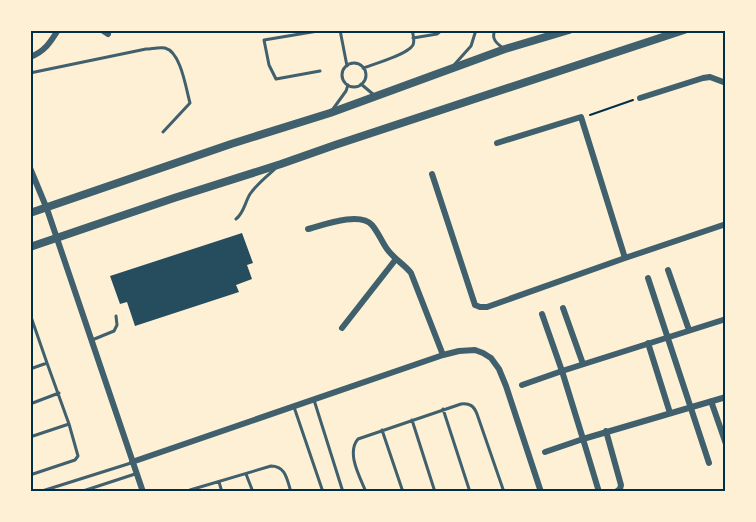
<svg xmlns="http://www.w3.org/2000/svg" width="756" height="522" font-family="'Asap Condensed',sans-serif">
  <rect width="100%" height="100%" fill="#fdf0d5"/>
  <!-- building -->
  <path fill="#264d5e" d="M 242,233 L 253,263 L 247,265 L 252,279 L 236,285 L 239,292 L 135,326 L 127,302 L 120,304 L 110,276 Z"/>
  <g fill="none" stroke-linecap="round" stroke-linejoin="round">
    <!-- path -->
    <path stroke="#003049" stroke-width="2" d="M 590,115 L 633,100"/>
    <!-- service -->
    <path stroke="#3f606c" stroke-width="3" d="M 340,30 L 347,66
      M 495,30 C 491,38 496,43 503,48
      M 413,38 L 437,34 L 442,30
      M342 75a12 12 0 1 1 24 0a12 12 0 1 1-24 0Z
      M 454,65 L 471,46 L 476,30
      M 363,68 C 374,64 407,55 413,45 C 415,40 413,34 412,30
      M 320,71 L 276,79 L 269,65 L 264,40 L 324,30
      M 30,73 L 146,49 C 151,49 159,47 165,48 C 181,52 186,89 190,103 L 163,132
      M 361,84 L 374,95
      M 333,109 L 346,91 L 348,85
      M 236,219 C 244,213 245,202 250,194 C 257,184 266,177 275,169
      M 30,314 L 47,363
      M 92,340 L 114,331 L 117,325 L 116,316
      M 30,369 L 47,363 L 69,424 L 78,456 L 75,460 L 30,475
      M 314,400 L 343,492
      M 30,404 L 59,393
      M 294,407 L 323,492
      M 443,409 L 470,492
      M 412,420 L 435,492
      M 382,430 L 403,492
      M 30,437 L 69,424
      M 246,474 L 253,492
      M 219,482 L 222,492
      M 39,492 L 131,463
      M 80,492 L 135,474
      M 188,492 L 190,490 L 271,466 C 286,466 287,480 291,492
      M 366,492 C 360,477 346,453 358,439 L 461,404 C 470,403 474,406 477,414 L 504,492"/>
    <!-- minor -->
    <path stroke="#3f606c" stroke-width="6" d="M 102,30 L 108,34
      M 30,57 C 44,52 50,43 58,30
      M 640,98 L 703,78 L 710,77 L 726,83
      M 497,143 L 581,117 L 625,258
      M 30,168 L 47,209 L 143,492
      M 432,174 L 475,305 L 480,307 L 487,307 L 625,258 L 726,224
      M 308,229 C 323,225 360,211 372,225 C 378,232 382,242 387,249 C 394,259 404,264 411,273 L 443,355
      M 668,270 L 689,330
      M 648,278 L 709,463
      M 563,308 L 583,364
      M 726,319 L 562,371 L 583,439 L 726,397
      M 342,328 L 396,259
      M 648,343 L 670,413
      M 522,385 L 562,371 L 542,314
      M 711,401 L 726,444
      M 606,431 L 621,485 L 620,489 L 616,492
      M 545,452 L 583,439 L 599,492
      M 132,462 L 443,355 L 459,351 L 475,350 L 483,353 L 491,358 L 499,369 L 506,386 L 541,492"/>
    <!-- tertiary -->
    <path stroke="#3f606c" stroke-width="8" d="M 30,213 L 231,144 L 330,113 L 505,49 L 569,30
      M 30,247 L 174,198 L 281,164 L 335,145 L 684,30"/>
  </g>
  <!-- border -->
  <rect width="756" height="522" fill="none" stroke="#fdf0d5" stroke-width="63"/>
  <rect x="32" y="32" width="692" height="458" fill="none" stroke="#003049" stroke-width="2"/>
</svg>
